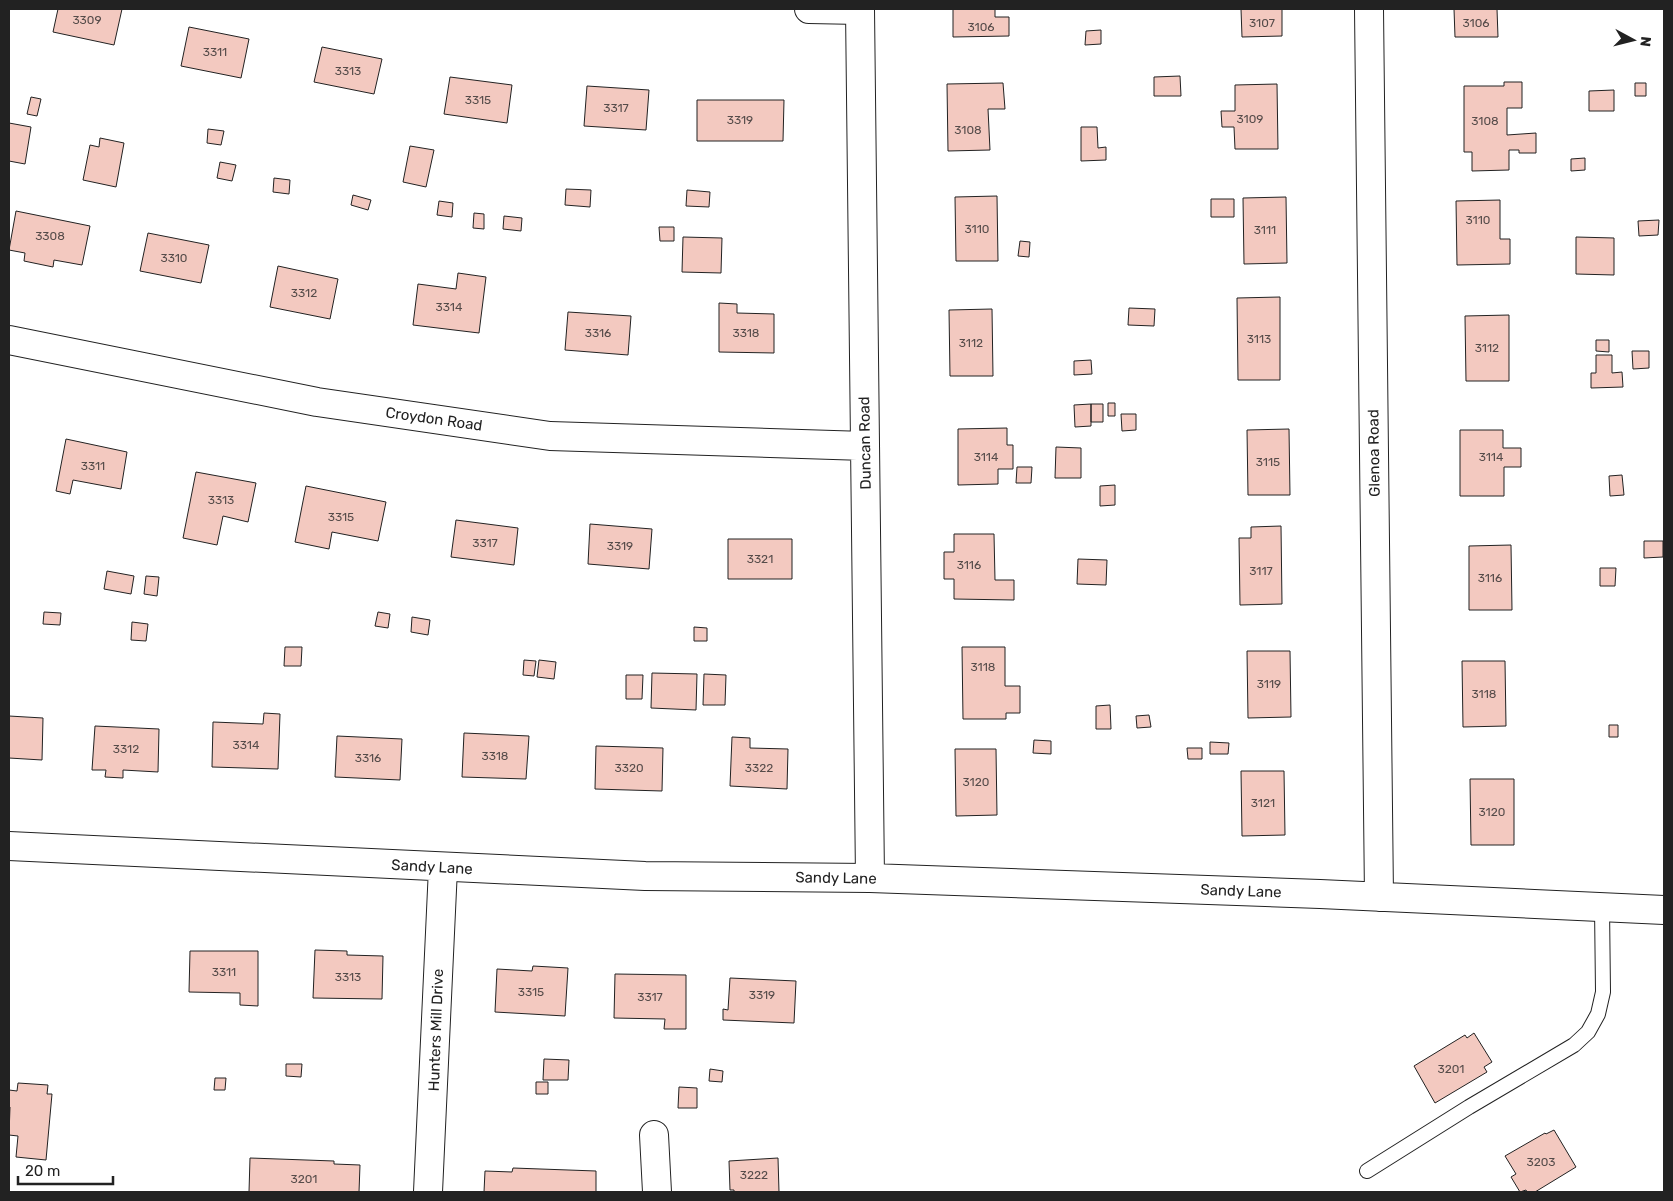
<svg xmlns="http://www.w3.org/2000/svg" width="1673" height="1201" font-family="Rubik,sans-serif">
  <rect width="100%" height="100%" fill="#fff"/>
  <!-- building -->
  <path fill="#f3c9c0" stroke="#222" d="M 58,9 L 122,9 L 114,45 L 53,32 Z
    M 953,9 L 995,9 L 995,17 L 1009,17 L 1009,36 L 953,37 Z
    M 1241,9 L 1282,9 L 1282,36 L 1242,37 Z
    M 1454,9 L 1497,9 L 1498,37 L 1455,37 Z
    M 189,27 L 249,39 L 241,78 L 181,66 Z
    M 1101,30 L 1101,44 L 1085,45 L 1086,31 Z
    M 322,47 L 382,59 L 374,94 L 314,82 Z
    M 1180,76 L 1181,96 L 1154,96 L 1154,77 Z
    M 450,77 L 512,85 L 507,123 L 444,114 Z
    M 1504,82 L 1522,82 L 1522,108 L 1507,108 L 1507,135 L 1536,133 L 1536,153 L 1519,153 L 1519,150 L 1509,150 L 1509,170 L 1472,171 L 1472,152 L 1464,152 L 1464,86 L 1504,86 Z
    M 1003,83 L 1005,109 L 988,109 L 990,150 L 948,151 L 947,84 Z
    M 1635,83 L 1646,83 L 1646,96 L 1635,96 Z
    M 1277,84 L 1278,149 L 1235,149 L 1234,127 L 1222,127 L 1221,111 L 1235,111 L 1235,85 Z
    M 587,86 L 649,90 L 646,130 L 584,126 Z
    M 1614,90 L 1614,111 L 1589,111 L 1589,91 Z
    M 31,97 L 41,99 L 37,116 L 27,114 Z
    M 697,100 L 784,100 L 783,141 L 697,141 Z
    M 9,123 L 31,127 L 25,164 L 9,161 Z
    M 1081,127 L 1097,127 L 1098,148 L 1106,147 L 1106,160 L 1081,161 Z
    M 208,129 L 224,131 L 221,145 L 207,143 Z
    M 100,138 L 124,143 L 116,187 L 83,180 L 90,145 L 99,147 Z
    M 410,146 L 434,150 L 426,187 L 403,182 Z
    M 1585,158 L 1585,170 L 1571,171 L 1571,159 Z
    M 220,162 L 236,165 L 232,181 L 217,178 Z
    M 274,178 L 290,180 L 289,194 L 273,192 Z
    M 566,189 L 591,190 L 590,207 L 565,205 Z
    M 687,190 L 710,192 L 709,207 L 686,206 Z
    M 353,195 L 371,200 L 368,210 L 351,205 Z
    M 997,196 L 998,261 L 956,261 L 955,197 Z
    M 1286,197 L 1287,263 L 1244,264 L 1243,198 Z
    M 1211,199 L 1234,199 L 1234,217 L 1211,217 Z
    M 1500,200 L 1500,239 L 1510,239 L 1510,264 L 1457,265 L 1456,201 Z
    M 439,201 L 453,203 L 452,217 L 437,215 Z
    M 16,211 L 90,226 L 82,265 L 54,260 L 53,267 L 24,261 L 25,253 L 9,250 Z
    M 474,213 L 484,214 L 484,229 L 473,228 Z
    M 504,216 L 522,218 L 521,231 L 503,229 Z
    M 1659,220 L 1658,235 L 1639,236 L 1638,221 Z
    M 659,227 L 674,227 L 674,241 L 660,241 Z
    M 148,233 L 209,245 L 201,283 L 140,271 Z
    M 683,237 L 722,238 L 721,273 L 682,272 Z
    M 1576,237 L 1614,238 L 1614,275 L 1576,274 Z
    M 1020,241 L 1030,242 L 1029,257 L 1018,256 Z
    M 278,266 L 338,279 L 330,319 L 270,307 Z
    M 458,273 L 486,277 L 479,333 L 413,325 L 418,284 L 456,289 Z
    M 1280,297 L 1280,380 L 1238,380 L 1237,298 Z
    M 719,303 L 737,304 L 737,313 L 774,314 L 774,353 L 719,352 Z
    M 1129,308 L 1155,309 L 1154,326 L 1128,325 Z
    M 992,309 L 993,376 L 950,376 L 949,310 Z
    M 568,312 L 631,316 L 628,355 L 565,350 Z
    M 1509,315 L 1509,381 L 1466,381 L 1465,316 Z
    M 1596,340 L 1609,340 L 1609,352 L 1596,351 Z
    M 1632,351 L 1649,351 L 1649,368 L 1633,369 Z
    M 1596,355 L 1612,355 L 1612,373 L 1622,372 L 1623,387 L 1591,388 L 1591,373 L 1596,373 Z
    M 1091,360 L 1092,374 L 1074,375 L 1074,361 Z
    M 1108,403 L 1115,403 L 1115,416 L 1108,416 Z
    M 1091,404 L 1091,426 L 1075,427 L 1074,405 Z
    M 1091,404 L 1103,404 L 1103,422 L 1091,422 Z
    M 1121,414 L 1136,414 L 1136,430 L 1122,431 Z
    M 1007,428 L 1007,445 L 1013,445 L 1013,469 L 998,469 L 998,484 L 958,485 L 958,429 Z
    M 1289,429 L 1290,495 L 1248,495 L 1247,430 Z
    M 1460,430 L 1503,430 L 1503,448 L 1521,448 L 1521,467 L 1504,467 L 1504,496 L 1460,496 Z
    M 66,439 L 127,452 L 121,489 L 73,480 L 70,494 L 56,491 Z
    M 1056,447 L 1081,448 L 1081,478 L 1055,478 Z
    M 1017,467 L 1032,467 L 1031,483 L 1016,483 Z
    M 196,472 L 256,483 L 248,522 L 223,516 L 217,545 L 183,538 Z
    M 1622,475 L 1624,495 L 1610,496 L 1609,476 Z
    M 1115,485 L 1115,505 L 1100,506 L 1100,486 Z
    M 306,486 L 386,502 L 378,541 L 332,532 L 329,549 L 295,542 Z
    M 456,520 L 518,528 L 514,565 L 451,557 Z
    M 590,524 L 652,529 L 649,569 L 588,564 Z
    M 1281,526 L 1282,604 L 1240,605 L 1239,538 L 1251,538 L 1251,527 Z
    M 954,534 L 994,534 L 995,580 L 1014,580 L 1014,600 L 954,599 L 954,579 L 944,579 L 944,552 L 954,552 Z
    M 728,539 L 792,539 L 792,579 L 728,579 Z
    M 1644,541 L 1663,541 L 1663,557 L 1644,558 Z
    M 1511,545 L 1512,610 L 1469,610 L 1469,546 Z
    M 1078,559 L 1107,560 L 1106,585 L 1077,584 Z
    M 1600,568 L 1616,568 L 1615,586 L 1600,586 Z
    M 107,571 L 134,576 L 131,594 L 104,589 Z
    M 146,576 L 159,577 L 157,596 L 144,594 Z
    M 44,612 L 61,613 L 60,625 L 43,624 Z
    M 378,612 L 390,614 L 388,628 L 375,626 Z
    M 412,617 L 430,620 L 428,635 L 411,632 Z
    M 132,622 L 148,624 L 146,641 L 131,640 Z
    M 694,627 L 707,628 L 707,641 L 694,641 Z
    M 285,647 L 302,647 L 301,666 L 284,666 Z
    M 962,647 L 1005,647 L 1005,686 L 1020,686 L 1020,713 L 1006,713 L 1006,719 L 963,719 Z
    M 1247,651 L 1290,651 L 1291,717 L 1248,718 Z
    M 524,660 L 536,661 L 534,676 L 523,675 Z
    M 539,660 L 556,662 L 554,679 L 537,677 Z
    M 1462,661 L 1505,661 L 1506,726 L 1463,727 Z
    M 652,673 L 697,674 L 696,710 L 651,708 Z
    M 704,674 L 726,675 L 725,705 L 703,705 Z
    M 626,675 L 643,675 L 642,699 L 626,699 Z
    M 1110,705 L 1111,729 L 1096,729 L 1096,706 Z
    M 264,713 L 280,714 L 278,769 L 212,767 L 213,722 L 263,724 Z
    M 1149,715 L 1151,727 L 1137,728 L 1136,716 Z
    M 9,716 L 43,718 L 42,760 L 9,758 Z
    M 1609,725 L 1618,725 L 1618,737 L 1609,737 Z
    M 95,726 L 159,729 L 158,772 L 123,770 L 123,778 L 105,777 L 106,770 L 92,770 Z
    M 464,733 L 529,736 L 526,779 L 462,777 Z
    M 337,736 L 402,739 L 400,780 L 335,777 Z
    M 732,737 L 750,738 L 750,748 L 788,749 L 787,789 L 730,786 Z
    M 1034,740 L 1051,741 L 1051,754 L 1033,753 Z
    M 1210,742 L 1229,743 L 1228,754 L 1210,754 Z
    M 596,746 L 663,748 L 662,791 L 595,789 Z
    M 1187,748 L 1202,748 L 1202,759 L 1188,759 Z
    M 955,749 L 996,749 L 997,815 L 956,816 Z
    M 1241,771 L 1284,771 L 1285,835 L 1242,836 Z
    M 1470,779 L 1514,779 L 1514,845 L 1471,845 Z
    M 315,950 L 347,951 L 347,955 L 383,956 L 382,999 L 313,998 Z
    M 190,951 L 258,951 L 258,1006 L 240,1005 L 240,993 L 189,992 Z
    M 533,966 L 568,968 L 565,1016 L 495,1012 L 497,969 L 532,971 Z
    M 615,974 L 686,975 L 686,1029 L 664,1029 L 665,1019 L 614,1018 Z
    M 730,978 L 796,981 L 794,1023 L 723,1020 L 723,1009 L 728,1010 Z
    M 1474,1033 L 1492,1062 L 1484,1067 L 1487,1072 L 1435,1103 L 1414,1066 L 1465,1035 L 1467,1038 Z
    M 544,1059 L 569,1060 L 568,1080 L 543,1080 Z
    M 286,1064 L 302,1064 L 301,1077 L 286,1076 Z
    M 710,1069 L 723,1071 L 722,1082 L 709,1081 Z
    M 215,1078 L 226,1078 L 225,1090 L 214,1090 Z
    M 536,1082 L 548,1082 L 548,1094 L 536,1094 Z
    M 18,1083 L 48,1085 L 47,1094 L 52,1094 L 46,1160 L 16,1157 L 18,1136 L 9,1135 L 10,1107 L 9,1107 L 9,1090 L 17,1091 Z
    M 679,1087 L 697,1088 L 697,1108 L 678,1108 Z
    M 1554,1130 L 1576,1167 L 1535,1192 L 1527,1192 L 1526,1190 L 1520,1192 L 1511,1177 L 1516,1174 L 1505,1156 L 1545,1133 L 1546,1134 Z
    M 250,1158 L 334,1161 L 334,1164 L 360,1165 L 359,1192 L 249,1192 Z
    M 778,1158 L 779,1192 L 734,1192 L 734,1190 L 730,1190 L 729,1161 Z
    M 513,1168 L 596,1171 L 596,1192 L 484,1192 L 485,1171 L 512,1172 Z"/>
  <g fill="none" stroke-linecap="round" stroke-linejoin="round">
    <!-- lane casing -->
    <g stroke="#222" stroke-width="16">
      <path id="lane" d="M 1367,1171 L 1469,1107 L 1574,1045 L 1588,1032 L 1598,1014 L 1603,992 L 1602,907"/>
    </g>
    <!-- street casing -->
    <g stroke="#222" stroke-width="30">
      <path id="street" d="M 809,9 L 860,10
        M 860,9 L 870,878
        M 1369,9 L 1379,897
        M 9,340 L 317,402 L 550,436 L 865,446
        M 9,846 L 645,876 L 870,878 L 1320,894 L 1664,910
        M 654,1135 L 657,1192
        M 428,1192 L 443,868"/>
    </g>
    <!-- lane -->
    <use href="#lane" stroke="#fff" stroke-width="14"/>
    <!-- street -->
    <use href="#street" stroke="#fff" stroke-width="28"/>
  </g>
  <g text-anchor="middle" stroke-width="4" stroke-linejoin="round" paint-order="stroke">
    <!-- number labels -->
    <g font-size="12" fill="#564c4a">
      <text x="87" y="24">3309</text>
      <text x="1262" y="27">3107</text>
      <text x="1476" y="27">3106</text>
      <text x="981" y="31">3106</text>
      <text x="215" y="56">3311</text>
      <text x="348" y="75">3313</text>
      <text x="478" y="104">3315</text>
      <text x="616" y="112">3317</text>
      <text x="1250" y="123">3109</text>
      <text x="740" y="124">3319</text>
      <text x="1485" y="125">3108</text>
      <text x="968" y="134">3108</text>
      <text x="1478" y="224">3110</text>
      <text x="977" y="233">3110</text>
      <text x="1265" y="234">3111</text>
      <text x="50" y="240">3308</text>
      <text x="174" y="262">3310</text>
      <text x="304" y="297">3312</text>
      <text x="449" y="311">3314</text>
      <text x="598" y="337">3316</text>
      <text x="746" y="337">3318</text>
      <text x="1259" y="343">3113</text>
      <text x="971" y="347">3112</text>
      <text x="1487" y="352">3112</text>
      <text x="986" y="461">3114</text>
      <text x="1491" y="461">3114</text>
      <text x="1268" y="466">3115</text>
      <text x="93" y="470">3311</text>
      <text x="221" y="504">3313</text>
      <text x="341" y="521">3315</text>
      <text x="485" y="547">3317</text>
      <text x="620" y="550">3319</text>
      <text x="760" y="563">3321</text>
      <text x="969" y="569">3116</text>
      <text x="1261" y="575">3117</text>
      <text x="1490" y="582">3116</text>
      <text x="983" y="671">3118</text>
      <text x="1269" y="688">3119</text>
      <text x="1484" y="698">3118</text>
      <text x="246" y="749">3314</text>
      <text x="126" y="753">3312</text>
      <text x="495" y="760">3318</text>
      <text x="368" y="762">3316</text>
      <text x="629" y="772">3320</text>
      <text x="759" y="772">3322</text>
      <text x="976" y="786">3120</text>
      <text x="1263" y="807">3121</text>
      <text x="1492" y="816">3120</text>
      <text x="224" y="976">3311</text>
      <text x="348" y="981">3313</text>
      <text x="531" y="996">3315</text>
      <text x="762" y="999">3319</text>
      <text x="650" y="1001">3317</text>
      <text x="1451" y="1073">3201</text>
      <text x="1541" y="1166">3203</text>
      <text x="754" y="1179">3222</text>
      <text x="304" y="1183">3201</text>
    </g>
    <!-- street labels -->
    <g font-size="15" fill="#222" stroke="#fff">
      <text transform="translate(434 419) rotate(8)" y="5">Croydon Road</text>
      <text transform="translate(865 443) rotate(-91)" y="5">Duncan Road</text>
      <text transform="translate(1374 453) rotate(-91)" y="5">Glenoa Road</text>
      <text transform="translate(432 867) rotate(3)" y="5">Sandy Lane</text>
      <text transform="translate(836 878) rotate(1)" y="5">Sandy Lane</text>
      <text transform="translate(1241 891) rotate(2)" y="5">Sandy Lane</text>
      <text transform="translate(436 1030) rotate(-88)" y="5">Hunters Mill Drive</text>
    </g>
  </g>
  <!-- border -->
  <rect width="1673" height="1201" fill="none" stroke="#222222" stroke-width="20"/>
  <!-- north arrow -->
  <g transform="translate(1633 40) rotate(97)" stroke="#ffffff" stroke-width="4" paint-order="stroke">
  <path d="M0-4L9 19L0 12L-9 19Z" fill="#222222"/>
  <text y="-8" font-size="14" font-weight="bold" text-anchor="middle" fill="#222222">N</text>
  </g>
  <!-- scale -->
  <path d="M18 1176v8h95v-8" fill="none" stroke="#222222" stroke-width="2.5"/>
  <text x="25" y="1176" font-size="15" fill="#222222" stroke="#ffffff" stroke-width="4" paint-order="stroke">20 m</text>
</svg>
